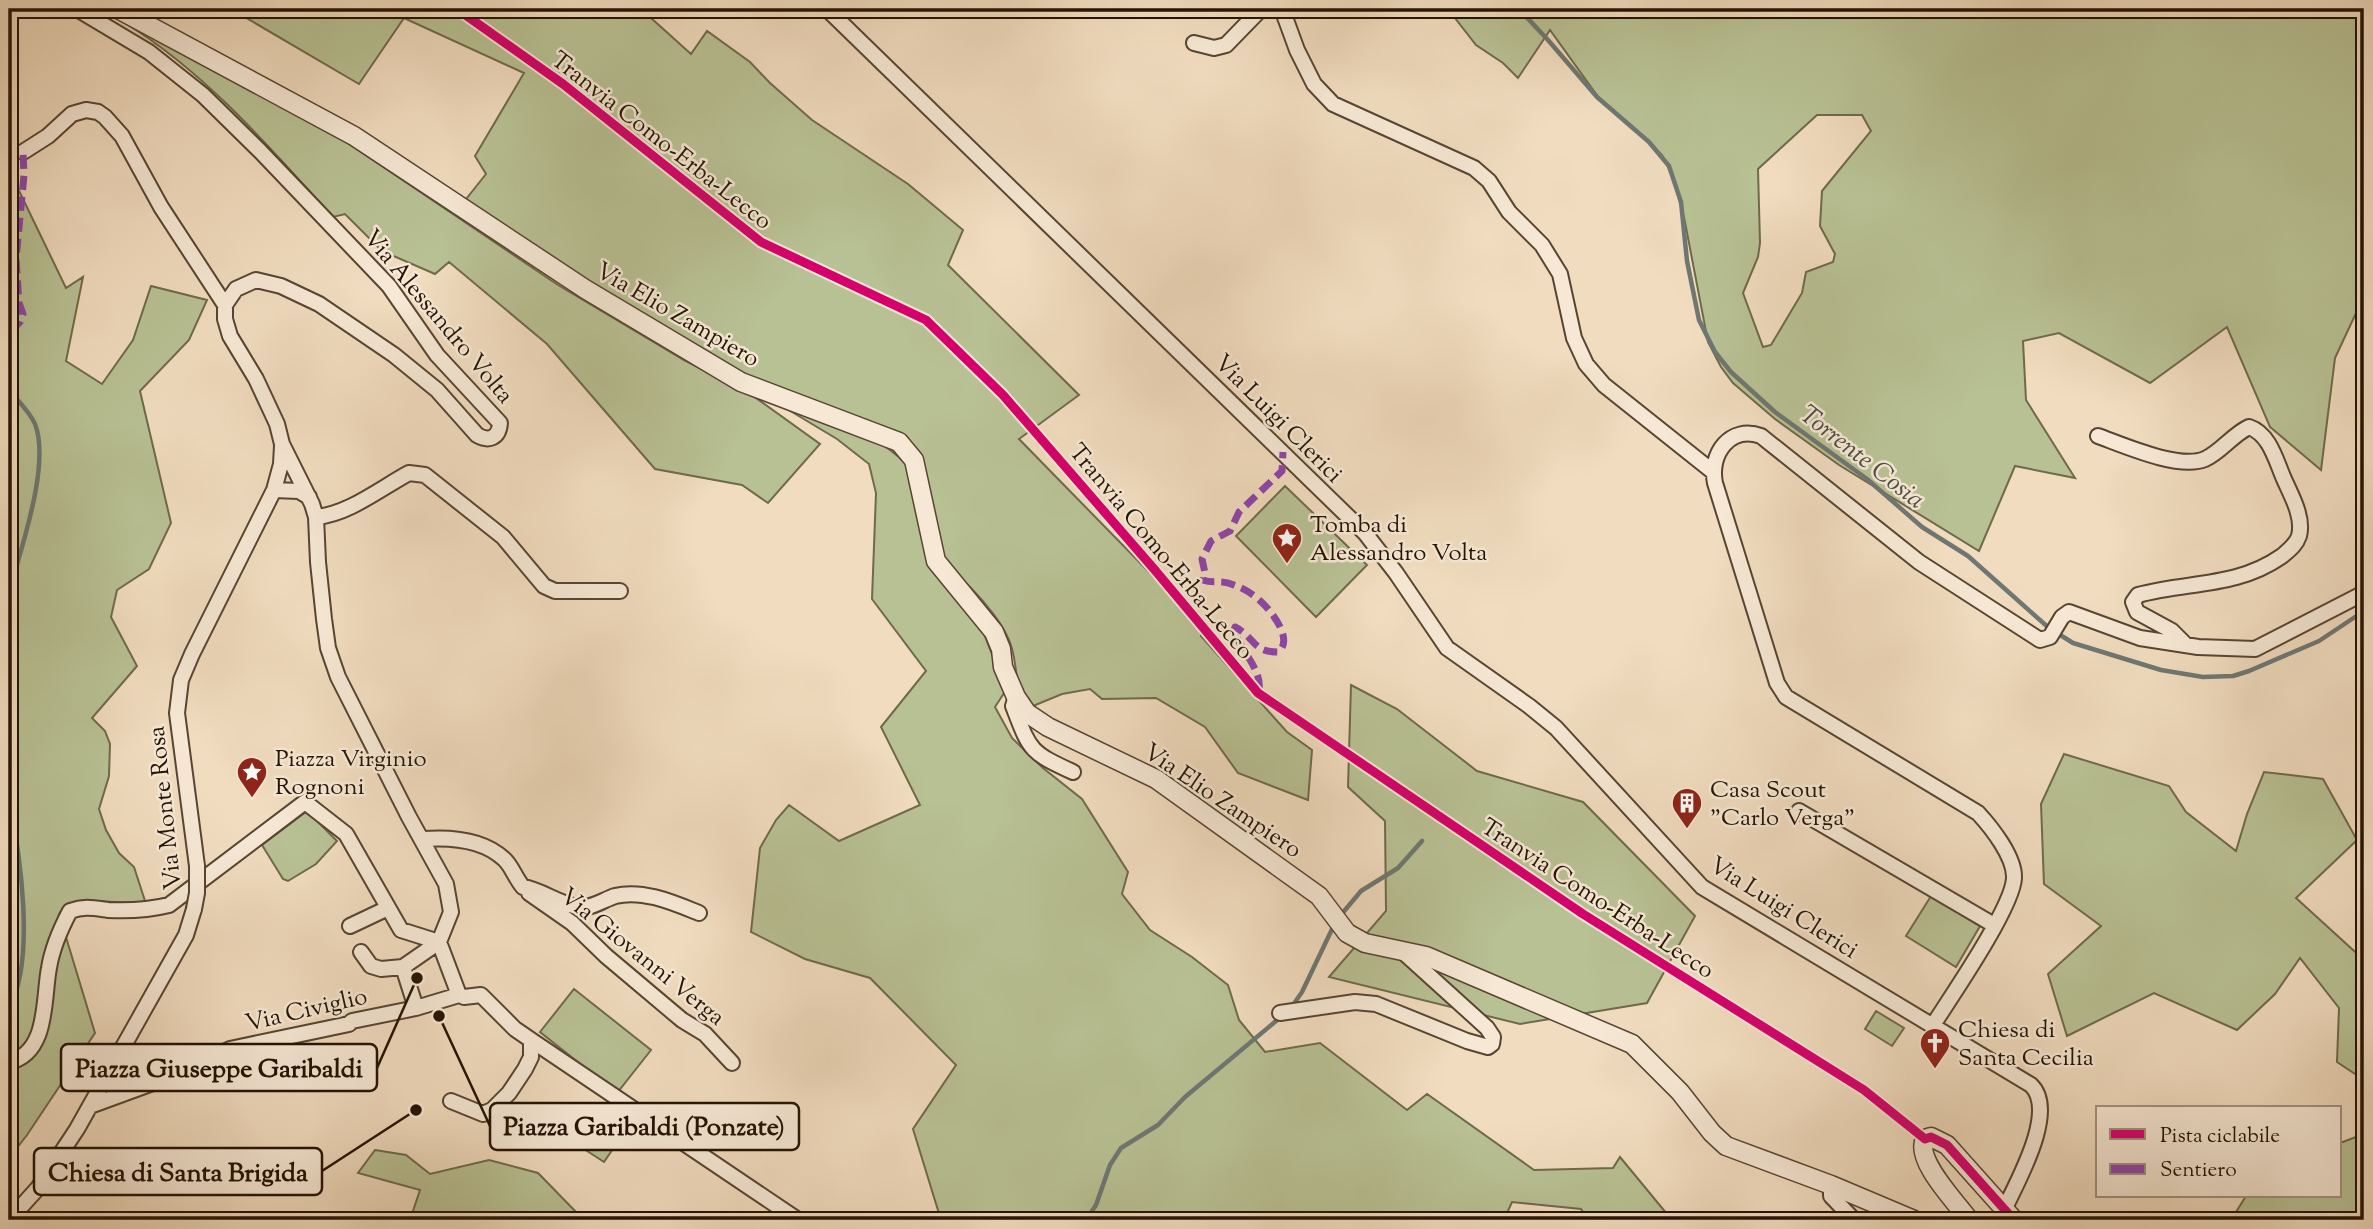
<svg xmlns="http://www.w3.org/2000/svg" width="2373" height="1229" font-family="'Sorts Mill Goudy',serif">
  <rect width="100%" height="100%" fill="#f1dcbf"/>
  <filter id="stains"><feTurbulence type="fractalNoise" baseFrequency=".00286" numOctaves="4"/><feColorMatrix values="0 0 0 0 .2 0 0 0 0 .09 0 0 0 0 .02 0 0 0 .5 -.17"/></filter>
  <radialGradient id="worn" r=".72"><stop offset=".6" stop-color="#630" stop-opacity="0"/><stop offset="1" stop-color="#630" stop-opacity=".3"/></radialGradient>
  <!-- green -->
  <path fill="#b8c194" stroke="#6e6a4c" stroke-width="2" fill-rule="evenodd" d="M 231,9 L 641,9 L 691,54 L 707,31 L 750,62 L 770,83 L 812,120 L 908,184 L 963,230 L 948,265 L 1079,395 L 1019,439 L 1196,620 L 1201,629 L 1201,636 L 1287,732 L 1312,750 L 1308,800 L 1238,773 L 1205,727 L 1156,698 L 1102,699 L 1090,689 L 1062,694 L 1033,706 C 1010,683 1020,666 1009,640 C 998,613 967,584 946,563 C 936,542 936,521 931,498 C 926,473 918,453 902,433 L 768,384 L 741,373 L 708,355 L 463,203 L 486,174 L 475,156 L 524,73 L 404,18 L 359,84 Z
    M 1448,9 L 2364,9 L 2364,296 L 2335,358 L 2321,470 L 2270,427 L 2227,327 L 2150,383 L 2059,333 L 2023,341 L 2026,400 L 2075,478 L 2015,466 L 1979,551 L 1839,465 L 1775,419 L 1733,383 L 1721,367 L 1708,342 L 1684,217 L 1672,175 L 1662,155 L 1643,136 L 1599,98 L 1550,30 L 1518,78 L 1503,63 L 1476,45 ZM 1817,115 L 1862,115 L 1871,131 L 1822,191 L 1820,226 L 1835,254 L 1833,262 L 1806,272 L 1802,293 L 1771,345 L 1763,347 L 1743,293 L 1758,257 L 1760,243 L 1758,169 Z
    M 130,22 L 327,129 L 558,285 L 684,360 L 749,393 L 820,444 L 768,503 L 742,485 L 655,469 L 547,344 L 449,262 L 435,274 L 382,251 L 345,214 L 333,217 C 272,150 206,73 128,25 Z
    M 9,170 L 66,288 L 83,277 L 66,361 L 102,384 L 133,340 L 151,286 L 207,300 L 189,340 L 140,391 L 171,523 L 149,569 L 117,590 L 111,617 L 137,666 L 92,718 L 105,731 L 110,744 L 109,776 L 99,809 L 106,830 L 119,853 L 134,867 L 146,904 C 124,903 72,895 59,914 L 95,1033 L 27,1135 L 9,1158 Z
    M 772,400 C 816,416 875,430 907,465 L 926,545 L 984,634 L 1006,690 L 995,707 L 1012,738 L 1043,768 L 1082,799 L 1128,872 L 1122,894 L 1150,930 L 1192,957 L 1228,985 L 1239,1020 L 1265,1052 L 1320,1043 L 1407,1110 L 1427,1094 L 1534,1170 L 1613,1168 L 1620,1157 L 1672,1220 L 1588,1220 L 1581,1209 L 1512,1202 L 1504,1220 L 941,1220 L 913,1129 L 956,1065 L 870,978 L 805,959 L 751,932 L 760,848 L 776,820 L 789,805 L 839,841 L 920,805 L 881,727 L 926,671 L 872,599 L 876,493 L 869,464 L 837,439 Z
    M 1285,486 L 1367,565 L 1316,617 L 1236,536 Z
    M 1351,685 L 1397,709 L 1477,771 L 1583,802 L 1695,916 L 1647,1003 L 1520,1024 L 1329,977 L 1386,911 L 1385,821 L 1348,787 Z
    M 2064,754 L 2169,786 L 2186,812 L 2236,851 L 2247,814 L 2264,772 L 2323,779 L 2357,840 L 2296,898 L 2364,960 L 2364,1080 L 2337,1062 L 2339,1008 L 2300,958 L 2275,994 L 2237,1030 L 2154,993 L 2067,1036 L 2048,974 L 2101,926 L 2044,884 L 2041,804 Z
    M 307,811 L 337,841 L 316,864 L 288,881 L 283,879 L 262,845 Z
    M 1931,896 L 1980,926 L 1956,967 L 1906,936 Z
    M 574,989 L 651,1050 L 617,1093 L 540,1032 Z
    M 1876,1011 L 1904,1028 L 1892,1046 L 1865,1029 Z
    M 575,1114 L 617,1143 L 604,1162 L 561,1134 Z
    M 2364,1134 L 2364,1220 L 2231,1220 L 2246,1196 L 2340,1196 L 2340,1143 Z
    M 375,1150 L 406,1155 L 430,1174 L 489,1160 L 538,1173 L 577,1213 L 588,1220 L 517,1220 L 509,1216 L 505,1220 L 410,1220 L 420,1190 L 358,1173 Z"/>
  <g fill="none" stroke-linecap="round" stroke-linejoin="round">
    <!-- stream -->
    <path stroke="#6e7773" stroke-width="4.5" d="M 1519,9 L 1548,40 L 1597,97 L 1649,142 L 1669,166 L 1681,202 L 1687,261 L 1699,320 L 1715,352 L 1731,372 L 1775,412 L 1867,479 L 1922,527 L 1968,556 L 2049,628 L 2073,643 L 2161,670 L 2203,677 L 2233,676 L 2249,671 L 2319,641 L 2364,611
      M 9,390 C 17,400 30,412 35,424 C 51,465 20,551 9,593
      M 9,800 C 20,853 36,960 9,1008
      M 1340,916 L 1361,891 L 1398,868 L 1422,841
      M 1291,1008 L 1302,992 L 1335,923
      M 1086,1220 L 1096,1205 L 1110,1165 L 1121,1148 L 1158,1125 L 1185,1097 L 1282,1016
      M 2340,1220 L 2364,1210"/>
    <!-- minor casing -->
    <g stroke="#574532" stroke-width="18">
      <path id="minor" d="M 77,9 L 149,52 L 203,95 L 260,151 L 389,286 L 437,355 L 500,423 C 499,438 489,442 477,435 L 437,390 L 394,355 L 319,304 L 281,286 L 256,280 L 236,289 L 225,305 L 225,319 L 230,336 L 256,379 L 277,424 L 282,444 L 312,504 L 316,517 L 318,562 L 324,619 L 328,648 L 338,677 L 409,817 L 446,884 L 451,912 L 439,942 L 403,967 L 416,1008
        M 827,9 L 1365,533 L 1396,573 L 1447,648 L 1529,706 L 1556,728 L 1702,887 L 2031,1085 C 2058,1111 2017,1182 2004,1210
        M 1282,9 L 1297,50 L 1314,84 L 1333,104 L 1474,168 L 1489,181 L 1509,212 L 1542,245 L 1560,274 L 1574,338 L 1586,364 L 1604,385 L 1712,471
        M 1194,43 L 1214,48 L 1226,45 L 1261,9
        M 23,152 L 48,136 L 72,114 L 86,110 L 98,112 L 105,117 L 122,136 L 161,207 L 225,305
        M 2098,436 C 2123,445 2179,470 2205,459 C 2221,452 2232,435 2249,427 C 2270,434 2276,461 2284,479 C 2291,495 2304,517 2299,536 C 2296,545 2289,550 2282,556 C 2236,588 2189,581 2138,595 L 2133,602 L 2137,612 L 2172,631 L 2186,645
        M 274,490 L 299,491 L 309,497
        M 316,517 C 349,514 381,488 409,473 L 425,475 L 503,537 L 544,586 L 555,591 L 620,591
        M 1016,697 L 1013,706 C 1030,750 1029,752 1073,772
        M 1799,811 L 1994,925
        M 423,839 C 450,837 483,839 504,859 C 512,866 515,878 523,887 C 542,890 560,905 579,907 C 591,909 603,900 615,896 C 643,889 674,903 699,913
        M 197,866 L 177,713 L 181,680 L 192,654 L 274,490 L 281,464 L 282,446
        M 529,893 L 572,923 L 606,956 L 682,1020 L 705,1034 L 732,1063
        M 350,926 L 388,908
        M 439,942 L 459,995
        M 361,952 L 371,966 L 381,969 L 403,967
        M 1280,1013 L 1355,1002 L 1376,1004 L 1467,1041 L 1488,1047 L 1492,1044 L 1493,1037 L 1487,1028 L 1402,951
        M 1933,1025 C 1951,997 2013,907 2014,878 C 2015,857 1991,827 1978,813 L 1786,697 L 1777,683 L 1715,483 C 1709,454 1730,425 1761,436 L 1919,562 L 2040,640 L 2050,637 L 2062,617 L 2069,612 L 2140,638 L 2198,647 L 2255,649 L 2364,593
        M 531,1040 L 798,1220
        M 9,1062 C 49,1053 43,998 49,968 C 52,949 61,928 70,911 C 84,906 93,908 108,910 C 129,911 149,910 169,905 L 305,802 L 346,834 L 401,930 L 439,942
        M 90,1106 L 183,1072 L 230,1049 L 349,1024 L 352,1021 L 416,1008 L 459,995 L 464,997 L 481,995 L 515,1029 L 531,1040 L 531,1057 L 525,1069 L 509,1093 L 492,1110 L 483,1114 L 451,1101
        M 1831,1185 L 1831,1196 L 1854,1220
        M 9,1220 L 38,1188 L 77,1129 L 186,935 L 194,909"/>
    </g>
    <!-- tertiary casing -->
    <g stroke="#574532" stroke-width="21">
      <path id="tertiary" d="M 118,9 L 354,136 L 585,289 L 741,382 L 899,442 L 914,460 L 936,561 L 994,632 L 1001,649 L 1003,667 L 1016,697 L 1027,713 L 1048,727 L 1156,779 L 1319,896 L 1347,933 L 1365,943 L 1426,956 L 1632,1044 L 1680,1092 L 1712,1133 L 1726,1146 L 1831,1185 L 1914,1220
        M 1969,1220 C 1957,1203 1914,1160 1925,1139 L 1931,1137 L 1947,1145 L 2014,1220"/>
    </g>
    <!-- minor -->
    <use href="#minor" stroke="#f6e8d5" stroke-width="14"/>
    <!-- tertiary -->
    <use href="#tertiary" stroke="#f6e8d5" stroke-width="18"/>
    <!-- minor-bridge casing -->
    <g stroke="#574532" stroke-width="18" stroke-linecap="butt">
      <path id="minor-bridge" d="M 194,909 L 197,893 L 197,866"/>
    </g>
    <!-- minor-bridge -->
    <use href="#minor-bridge" stroke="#f6e8d5" stroke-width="14"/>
    <!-- quiet -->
    <path stroke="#8e44ad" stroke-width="7" stroke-dasharray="14 7" stroke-linecap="butt" d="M 9,328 L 15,327 L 20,322 L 23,314 L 19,303 L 16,259 L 24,175 L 23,152
      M 1259,689 C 1262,670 1240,649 1234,631 L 1235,627 C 1255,637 1252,652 1278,652 C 1296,639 1267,604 1253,595 C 1248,591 1240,587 1234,585 C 1220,579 1213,584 1203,580 L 1205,573 L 1202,559 L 1211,541 L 1230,531 L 1239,512 L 1282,471 L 1283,452"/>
    <!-- cycleway casing -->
    <g stroke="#f6e8d5" stroke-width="13">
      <path id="cycleway" d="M 457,9 L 563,84 L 761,242 L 926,320 L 1003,395 L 1154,569 L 1258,693 L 1583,914 L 1864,1090 L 1925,1139 L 1931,1137 L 1947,1145 L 2014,1220"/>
    </g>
    <!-- cycleway -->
    <use href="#cycleway" stroke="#d6006c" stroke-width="9"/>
  </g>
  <!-- icons -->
  <defs>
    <g id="sight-pin" transform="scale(1.575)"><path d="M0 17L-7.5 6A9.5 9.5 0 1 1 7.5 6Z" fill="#8f2418" stroke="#f6e8d5"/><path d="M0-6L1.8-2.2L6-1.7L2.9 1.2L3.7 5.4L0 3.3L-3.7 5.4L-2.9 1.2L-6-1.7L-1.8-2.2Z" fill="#fff"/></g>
    <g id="building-pin" transform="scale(1.575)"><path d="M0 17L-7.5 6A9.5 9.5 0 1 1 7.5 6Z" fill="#8f2418" stroke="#f6e8d5"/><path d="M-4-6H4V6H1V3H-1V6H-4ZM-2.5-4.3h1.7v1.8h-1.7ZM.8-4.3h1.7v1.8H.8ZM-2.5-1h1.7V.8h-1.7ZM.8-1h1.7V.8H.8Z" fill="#fff"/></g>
    <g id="church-pin" transform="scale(1.575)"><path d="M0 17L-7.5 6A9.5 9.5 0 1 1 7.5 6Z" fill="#8f2418" stroke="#f6e8d5"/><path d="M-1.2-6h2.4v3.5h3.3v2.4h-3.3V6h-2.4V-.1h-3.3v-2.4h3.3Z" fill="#fff"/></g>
  </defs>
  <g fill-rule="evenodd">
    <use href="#sight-pin" x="1287" y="538"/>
    <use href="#sight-pin" x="252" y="772"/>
    <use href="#building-pin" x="1687" y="803"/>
    <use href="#church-pin" x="1935" y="1043"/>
  </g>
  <g text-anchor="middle" stroke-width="5" stroke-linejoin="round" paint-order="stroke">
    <!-- street labels -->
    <g font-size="24" fill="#241303" stroke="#f6e8d5">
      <text transform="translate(662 140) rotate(38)" y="8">Tranvia Como-Erba-Lecco</text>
      <text transform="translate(678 314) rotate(30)" y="8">Via Elio Zampiero</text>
      <text transform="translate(439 316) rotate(50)" y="8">Via Alessandro Volta</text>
      <text transform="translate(1279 418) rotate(45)" y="8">Via Luigi Clerici</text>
      <text transform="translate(1162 551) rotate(50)" y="8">Tranvia Como-Erba-Lecco</text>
      <text transform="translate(1223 800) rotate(34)" y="8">Via Elio Zampiero</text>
      <text transform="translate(164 808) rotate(-96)" y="8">Via Monte Rosa</text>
      <text transform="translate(1598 898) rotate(33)" y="8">Tranvia Como-Erba-Lecco</text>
      <text transform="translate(1784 907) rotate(32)" y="8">Via Luigi Clerici</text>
      <text transform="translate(643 956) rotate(39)" y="8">Via Giovanni Verga</text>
      <text transform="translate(306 1009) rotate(-13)" y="8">Via Civiglio</text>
    </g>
    <!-- poi labels -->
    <g font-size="24" fill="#241303" stroke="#f6e8d5" text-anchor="start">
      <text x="1310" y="532">Tomba di<tspan x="1310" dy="28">Alessandro Volta</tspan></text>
      <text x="275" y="766">Piazza Virginio<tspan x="275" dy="28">Rognoni</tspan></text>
      <text x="1710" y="797">Casa Scout<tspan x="1710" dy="28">"Carlo Verga"</tspan></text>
      <text x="1958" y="1037">Chiesa di<tspan x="1958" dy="28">Santa Cecilia</tspan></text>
    </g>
    <!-- water labels -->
    <g font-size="26" font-style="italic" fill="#4f4d44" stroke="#f6e8d5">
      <text transform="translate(1863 456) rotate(38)" y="9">Torrente Cosia</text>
    </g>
  </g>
  <!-- callouts -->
  <path fill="none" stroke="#241303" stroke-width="2.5" d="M417 978L377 1068M439 1016L490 1126M416 1110L322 1171"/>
  <g fill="#241303" stroke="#f6e8d5" stroke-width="2.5">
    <circle cx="417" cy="978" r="7"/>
    <circle cx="439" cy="1016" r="7"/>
    <circle cx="416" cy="1110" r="7"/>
  </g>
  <g fill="#f6e8d5" stroke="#241303" stroke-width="2.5">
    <rect x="61" y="1044" width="316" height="47" rx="7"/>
    <rect x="490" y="1103" width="309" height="47" rx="7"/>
    <rect x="34" y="1148" width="288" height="47" rx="7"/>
  </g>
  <g font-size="26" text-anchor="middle" font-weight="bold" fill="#241303">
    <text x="219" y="1077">Piazza Giuseppe Garibaldi</text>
    <text x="644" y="1135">Piazza Garibaldi (Ponzate)</text>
    <text x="178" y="1181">Chiesa di Santa Brigida</text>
  </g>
  <!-- margin -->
  <rect width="2373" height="1229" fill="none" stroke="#f1dcbf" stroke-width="35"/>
  <rect x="10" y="10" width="2352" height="1208" fill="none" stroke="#241303" stroke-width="3.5"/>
  <rect x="18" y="18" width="2338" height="1194" fill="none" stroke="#241303" stroke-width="2"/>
  <!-- legend -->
  <rect x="2096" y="1106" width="245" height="91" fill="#f6e8d5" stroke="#a29381" stroke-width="2"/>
  <rect x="2110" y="1129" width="35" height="10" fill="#d6006c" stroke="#a29381" stroke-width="2"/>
  <text x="2160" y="1142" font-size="21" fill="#241303">Pista ciclabile</text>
  <rect x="2110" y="1164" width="35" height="10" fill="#8e44ad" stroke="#a29381" stroke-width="2"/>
  <text x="2160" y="1176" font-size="21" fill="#241303">Sentiero</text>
  <rect width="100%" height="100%" filter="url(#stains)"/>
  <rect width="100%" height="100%" fill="url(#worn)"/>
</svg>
